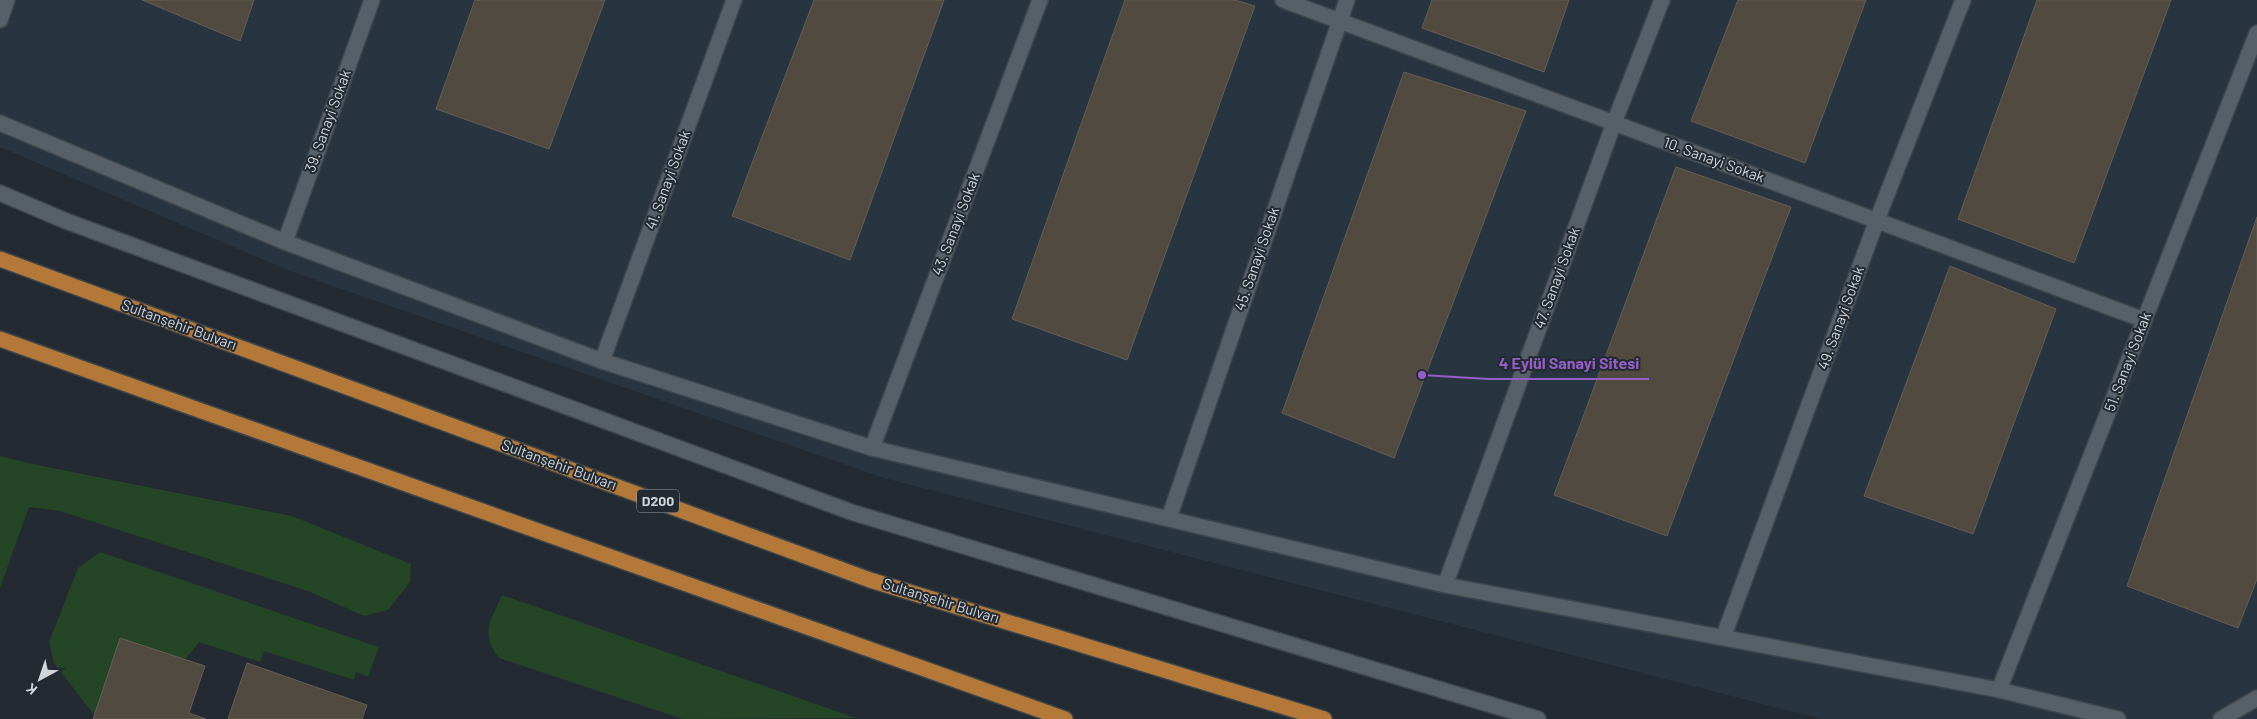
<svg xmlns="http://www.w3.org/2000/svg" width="2257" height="719" font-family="Barlow,sans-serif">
  <rect width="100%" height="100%" fill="#232a32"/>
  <!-- built -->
  <path fill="#283541" d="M 0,0 L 2257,0 L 2257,719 L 1821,719 L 884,478 L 290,271 L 0,147 Z"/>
  <!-- green -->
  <path fill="#244526" d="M 0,456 L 42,466 L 292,516 L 411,564 L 410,582 L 388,610 L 364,616 L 308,591 L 60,511 L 29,507 L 0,588 Z
    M 100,552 L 379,647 L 368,677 L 356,672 L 354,680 L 264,651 L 260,662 L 199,642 L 185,660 L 120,638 L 94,715 L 54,663 L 49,642 L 78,568 Z
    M 502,595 L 856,718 L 683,719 L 499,658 C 479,632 491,621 502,595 Z"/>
  <!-- building -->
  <path fill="#514a41" stroke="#665e55" d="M 142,0 L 254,0 L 240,41 Z
    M 475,0 L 605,0 L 549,149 L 436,109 Z
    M 814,0 L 944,0 L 850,260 L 732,216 Z
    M 1125,0 L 1235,0 L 1255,6 L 1127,360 L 1012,319 Z
    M 1432,0 L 1569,0 L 1544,72 L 1422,28 Z
    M 1738,0 L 1866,0 L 1805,163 L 1691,121 Z
    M 2037,0 L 2171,0 L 2074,263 L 1958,219 Z
    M 1404,72 L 1526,111 L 1394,458 L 1282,413 Z
    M 1676,167 L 1791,207 L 1667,536 L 1554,495 Z
    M 2257,217 L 2257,579 L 2238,628 L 2127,586 Z
    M 1950,266 L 2056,309 L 1973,534 L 1864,496 Z
    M 120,638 L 205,666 L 189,713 L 206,719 L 93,719 Z
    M 247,663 L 367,705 L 362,719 L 228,719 Z"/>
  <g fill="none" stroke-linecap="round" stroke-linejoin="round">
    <!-- minor casing -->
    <g stroke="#3f464b" stroke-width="18">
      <path id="minor" d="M 1283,0 L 2144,320
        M 0,20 L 7,0
        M 0,123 L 285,242 L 602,361 L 872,448 L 1445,585 L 1999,690 L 2118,719
        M 0,193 L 66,221 L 851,512 L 1538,719
        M 285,242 L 372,0
        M 602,361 L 734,0
        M 872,448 L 1040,0
        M 1169,518 L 1347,0
        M 1445,585 L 1614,123 L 1662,0
        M 1723,638 L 1877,220 L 1963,0
        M 1999,690 L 2257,33
        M 2221,719 L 2257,698"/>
    </g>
    <!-- trunk casing -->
    <g stroke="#3f464b" stroke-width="18">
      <path id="trunk" d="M 0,259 L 870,580 L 1324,719
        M 0,339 L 1065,719"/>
    </g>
    <!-- minor -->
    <use href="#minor" stroke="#576068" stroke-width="15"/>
    <!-- trunk -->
    <use href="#trunk" stroke="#b47939" stroke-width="15"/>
  </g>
  <g text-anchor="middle" stroke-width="4" stroke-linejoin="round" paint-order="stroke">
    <!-- shield labels -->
    <rect fill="#232a32" stroke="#9da2a8" stroke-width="1" x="637" y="489.5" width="42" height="23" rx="4"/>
    <g font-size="14" font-weight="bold" fill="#d1d6db">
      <text x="658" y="506">D200</text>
    </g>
    <!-- street labels -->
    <g font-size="15" fill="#d1d6db" stroke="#232a32">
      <text transform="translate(328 121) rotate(-70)" y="5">39. Sanayi Sokak</text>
      <text transform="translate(1714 160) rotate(20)" y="5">10. Sanayi Sokak</text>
      <text transform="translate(668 180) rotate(-70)" y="5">41. Sanayi Sokak</text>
      <text transform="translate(956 224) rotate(-69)" y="5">43. Sanayi Sokak</text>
      <text transform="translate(1257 259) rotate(-71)" y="5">45. Sanayi Sokak</text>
      <text transform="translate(1557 278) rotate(-70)" y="5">47. Sanayi Sokak</text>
      <text transform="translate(1841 318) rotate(-70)" y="5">49. Sanayi Sokak</text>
      <text transform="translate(179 325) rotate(20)" y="5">Sultanşehir Bulvarı</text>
      <text transform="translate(2128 362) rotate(-69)" y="5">51. Sanayi Sokak</text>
      <text transform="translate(559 465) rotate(20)" y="5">Sultanşehir Bulvarı</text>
      <text transform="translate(941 601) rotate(17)" y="5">Sultanşehir Bulvarı</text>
    </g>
  </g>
  <!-- callouts -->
  <path fill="none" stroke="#955fc7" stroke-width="2" d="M1422 375L1488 379H1649"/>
  <circle fill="#955fc7" stroke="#232a32" stroke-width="2" cx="1422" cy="375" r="5"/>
  <g font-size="16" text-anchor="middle" font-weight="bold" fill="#955fc7" stroke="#232a32" stroke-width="4" stroke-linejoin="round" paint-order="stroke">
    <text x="1569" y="369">4 Eylül Sanayi Sitesi</text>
  </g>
  <!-- north arrow -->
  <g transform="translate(40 679) rotate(220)" stroke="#232a32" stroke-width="4" paint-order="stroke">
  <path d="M0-4L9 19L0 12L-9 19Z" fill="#d1d6db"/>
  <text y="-8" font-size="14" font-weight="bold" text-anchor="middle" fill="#d1d6db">K</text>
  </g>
</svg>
